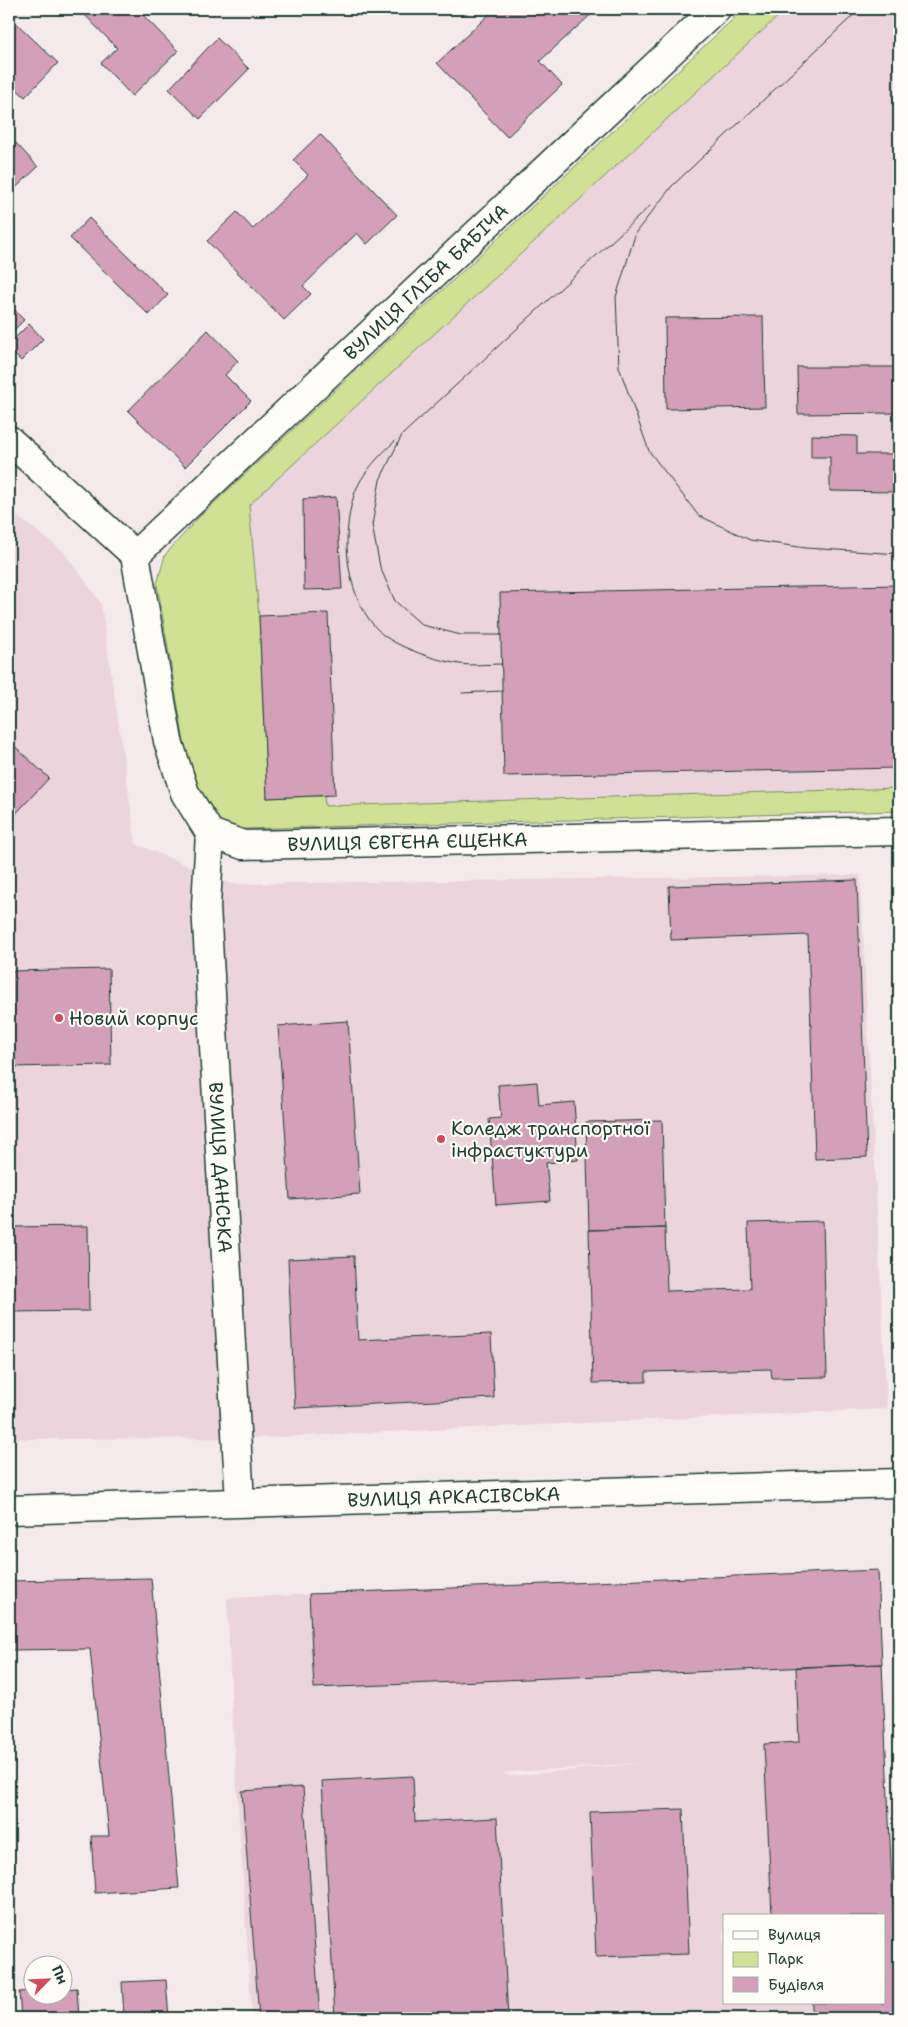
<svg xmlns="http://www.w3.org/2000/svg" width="908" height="2027" font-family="'Shantell Sans',sans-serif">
  <rect width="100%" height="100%" fill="#f5eaeb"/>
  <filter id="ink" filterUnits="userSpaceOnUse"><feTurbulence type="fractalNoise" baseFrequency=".02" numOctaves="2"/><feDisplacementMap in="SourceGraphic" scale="10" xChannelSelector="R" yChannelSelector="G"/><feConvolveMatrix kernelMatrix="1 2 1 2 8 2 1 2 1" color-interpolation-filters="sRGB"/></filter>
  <g filter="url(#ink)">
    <!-- built -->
    <path fill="#ebd4dc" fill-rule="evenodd" d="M 786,9 L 899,9 L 899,788 L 325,806 L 324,796 L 267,798 L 259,616 L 249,505 Z
      M 9,510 L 63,551 L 101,603 L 136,844 L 232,884 L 860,875 L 887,1409 L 258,1438 L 9,1439 Z
      M 878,1570 L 898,2018 L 252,2018 L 232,1712 L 227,1598 ZM 654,1762 L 510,1776 L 503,1773 ZM 724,1916 L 884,1916 L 884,2003 L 724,2003 Z"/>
    <!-- green -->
    <path fill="#d0e195" stroke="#788f64" d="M 744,9 L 786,9 L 249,505 L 259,616 L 267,798 L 324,796 L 325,806 L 899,788 L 899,811 L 243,829 L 215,819 L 192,788 L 157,584 L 165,555 L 198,518 Z"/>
    <!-- building -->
    <path fill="#d4a0b9" stroke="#1f3d34" d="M 79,9 L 137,9 L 178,51 L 132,96 L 101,63 L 117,48 Z
      M 495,9 L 597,9 L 540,61 L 562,85 L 507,137 L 437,63 Z
      M 13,20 L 58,63 L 25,97 L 9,82 L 9,24 Z
      M 217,38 L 249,69 L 200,119 L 169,89 Z
      M 320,134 L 397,215 L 367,244 L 357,233 L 303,286 L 311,294 L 284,320 L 207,241 L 237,212 L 253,229 L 308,175 L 293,160 Z
      M 16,143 L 38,167 L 9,194 L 9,149 Z
      M 89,218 L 168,295 L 149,315 L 70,238 Z
      M 10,305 L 24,320 L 9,335 L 9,306 Z
      M 763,317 L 765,407 L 666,409 L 665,318 Z
      M 29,324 L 43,339 L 21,361 L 9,349 L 9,344 Z
      M 208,330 L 238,361 L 225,375 L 251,401 L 185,467 L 128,411 Z
      M 797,367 L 899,367 L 899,413 L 798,414 Z
      M 811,435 L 857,436 L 857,454 L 899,454 L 899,492 L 830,491 L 830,457 L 811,457 Z
      M 336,497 L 342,589 L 304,590 L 303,499 Z
      M 899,585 L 899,768 L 504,776 L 500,593 Z
      M 328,613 L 335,795 L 267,798 L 259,616 Z
      M 9,741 L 49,778 L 9,821 Z
      M 857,880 L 867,1157 L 815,1159 L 808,935 L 671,940 L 669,886 Z
      M 109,969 L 111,1065 L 9,1067 L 9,971 Z
      M 348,1021 L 360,1194 L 290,1199 L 278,1026 Z
      M 537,1082 L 539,1105 L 574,1102 L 578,1160 L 546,1163 L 550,1201 L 496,1205 L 489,1119 L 501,1118 L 498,1085 Z
      M 662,1120 L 665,1228 L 589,1230 L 586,1122 Z
      M 823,1221 L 827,1377 L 772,1378 L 771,1369 L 646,1372 L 646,1382 L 593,1383 L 589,1230 L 665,1228 L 667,1291 L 750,1289 L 748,1223 Z
      M 88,1226 L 89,1311 L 9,1312 L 9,1227 Z
      M 354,1256 L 358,1340 L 491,1334 L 494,1398 L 295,1408 L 288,1259 Z
      M 878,1570 L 882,1664 L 314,1688 L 309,1594 Z
      M 151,1578 L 179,1888 L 95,1893 L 91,1836 L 109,1836 L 90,1649 L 9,1650 L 9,1581 Z
      M 882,1664 L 898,2018 L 812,2018 L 812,2003 L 884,2003 L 884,1916 L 772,1916 L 764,1744 L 799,1742 L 796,1667 Z
      M 413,1776 L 415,1822 L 497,1818 L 508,2018 L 335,2018 L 322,1781 Z
      M 303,1787 L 320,2018 L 259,2018 L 242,1791 Z
      M 683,1809 L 689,1954 L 596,1957 L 590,1812 Z
      M 166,1980 L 169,2018 L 124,2018 L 122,1982 Z
      M 77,1988 L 79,2018 L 21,2018 L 19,1992 L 32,1991 L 32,1994 L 62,1994 L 62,1989 Z"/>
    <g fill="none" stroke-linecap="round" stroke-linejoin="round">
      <!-- minor casing -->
      <g stroke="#1f3d34" stroke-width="31">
        <g id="minor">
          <path id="s1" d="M 135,555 L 716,9"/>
          <path id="s2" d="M 210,833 L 206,906 L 240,1502"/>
          <path id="s3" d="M 9,1510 L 899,1483"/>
        </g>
      </g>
      <!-- tertiary casing -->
      <g stroke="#1f3d34" stroke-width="31">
        <g id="tertiary">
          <path id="s4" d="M 9,440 L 135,555 L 168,741 L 185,793 L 210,833 L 243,845 L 899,831"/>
        </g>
      </g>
      <!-- minor -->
      <use href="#minor" stroke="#fdfcf7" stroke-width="28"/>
      <!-- tertiary -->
      <use href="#tertiary" stroke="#fdfcf7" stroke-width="28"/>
      <!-- tram -->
      <path stroke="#1f3d34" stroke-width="1" d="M 860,9 L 672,186 L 636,232 L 616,297 L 619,367 L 649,451 L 698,515 L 750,540 L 806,548 L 899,554
        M 395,441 C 379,456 361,474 354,495 C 340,540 346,601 382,634 C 399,648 438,661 460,664 C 473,666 488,664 502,664
        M 501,635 L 461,635 L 422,625 L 395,601 L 380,567 L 372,525 L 380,480 L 402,435 L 650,206
        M 462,693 L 502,691"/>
    </g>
  </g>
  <!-- markers -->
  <g fill="#d1495b" stroke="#fdfcf7" stroke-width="2">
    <circle cx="59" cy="1018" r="5"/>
    <circle cx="441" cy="1139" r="5"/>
  </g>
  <g text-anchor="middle" stroke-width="4.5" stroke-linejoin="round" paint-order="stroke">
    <!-- street labels -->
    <g font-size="19" fill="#1f3d34" stroke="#fdfcf7">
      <text dy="7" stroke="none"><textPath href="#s1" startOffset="399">ВУЛИЦЯ ГЛІБА БАБІЧА</textPath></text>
      <text dy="7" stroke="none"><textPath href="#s4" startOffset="661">ВУЛИЦЯ ЄВГЕНА ЄЩЕНКА</textPath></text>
      <text dy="7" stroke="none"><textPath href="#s2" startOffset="335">ВУЛИЦЯ ДАНСЬКА</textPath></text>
      <text dy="7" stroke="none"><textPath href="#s3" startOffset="445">ВУЛИЦЯ АРКАСІВСЬКА</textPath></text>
    </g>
    <!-- poi labels -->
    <g font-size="19" fill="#1f3d34" stroke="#fdfcf7" text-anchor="start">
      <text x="69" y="1025">Новий корпус</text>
      <text x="451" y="1135">Коледж транспортної<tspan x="451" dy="22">інфрастуктури</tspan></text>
    </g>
  </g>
  <!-- margin -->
  <rect width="908" height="2027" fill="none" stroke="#fdfcf7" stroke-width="30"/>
  <rect x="15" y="15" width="878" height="1997" fill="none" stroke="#1f3d34" stroke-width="2" filter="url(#ink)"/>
  <!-- legend -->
  <rect x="723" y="1914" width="162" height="90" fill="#fdfcf7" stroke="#a4b0a9"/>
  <rect x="733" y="1931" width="25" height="8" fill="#fdfcf7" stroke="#a4b0a9"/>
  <text x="768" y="1940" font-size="15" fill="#1f3d34">Вулиця</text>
  <rect x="733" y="1952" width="25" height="15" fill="#d0e195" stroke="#a4b0a9"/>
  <text x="768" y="1964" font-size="15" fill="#1f3d34">Парк</text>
  <rect x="733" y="1977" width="25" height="15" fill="#d4a0b9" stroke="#a4b0a9"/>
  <text x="768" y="1990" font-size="15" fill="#1f3d34">Будівля</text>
  <!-- north arrow -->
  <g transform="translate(48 1980) rotate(66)"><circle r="24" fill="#fdfcf7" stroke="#a4b0a9"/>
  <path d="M0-4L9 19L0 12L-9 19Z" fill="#d1495b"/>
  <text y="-8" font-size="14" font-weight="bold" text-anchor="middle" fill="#1f3d34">Пн</text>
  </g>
</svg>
